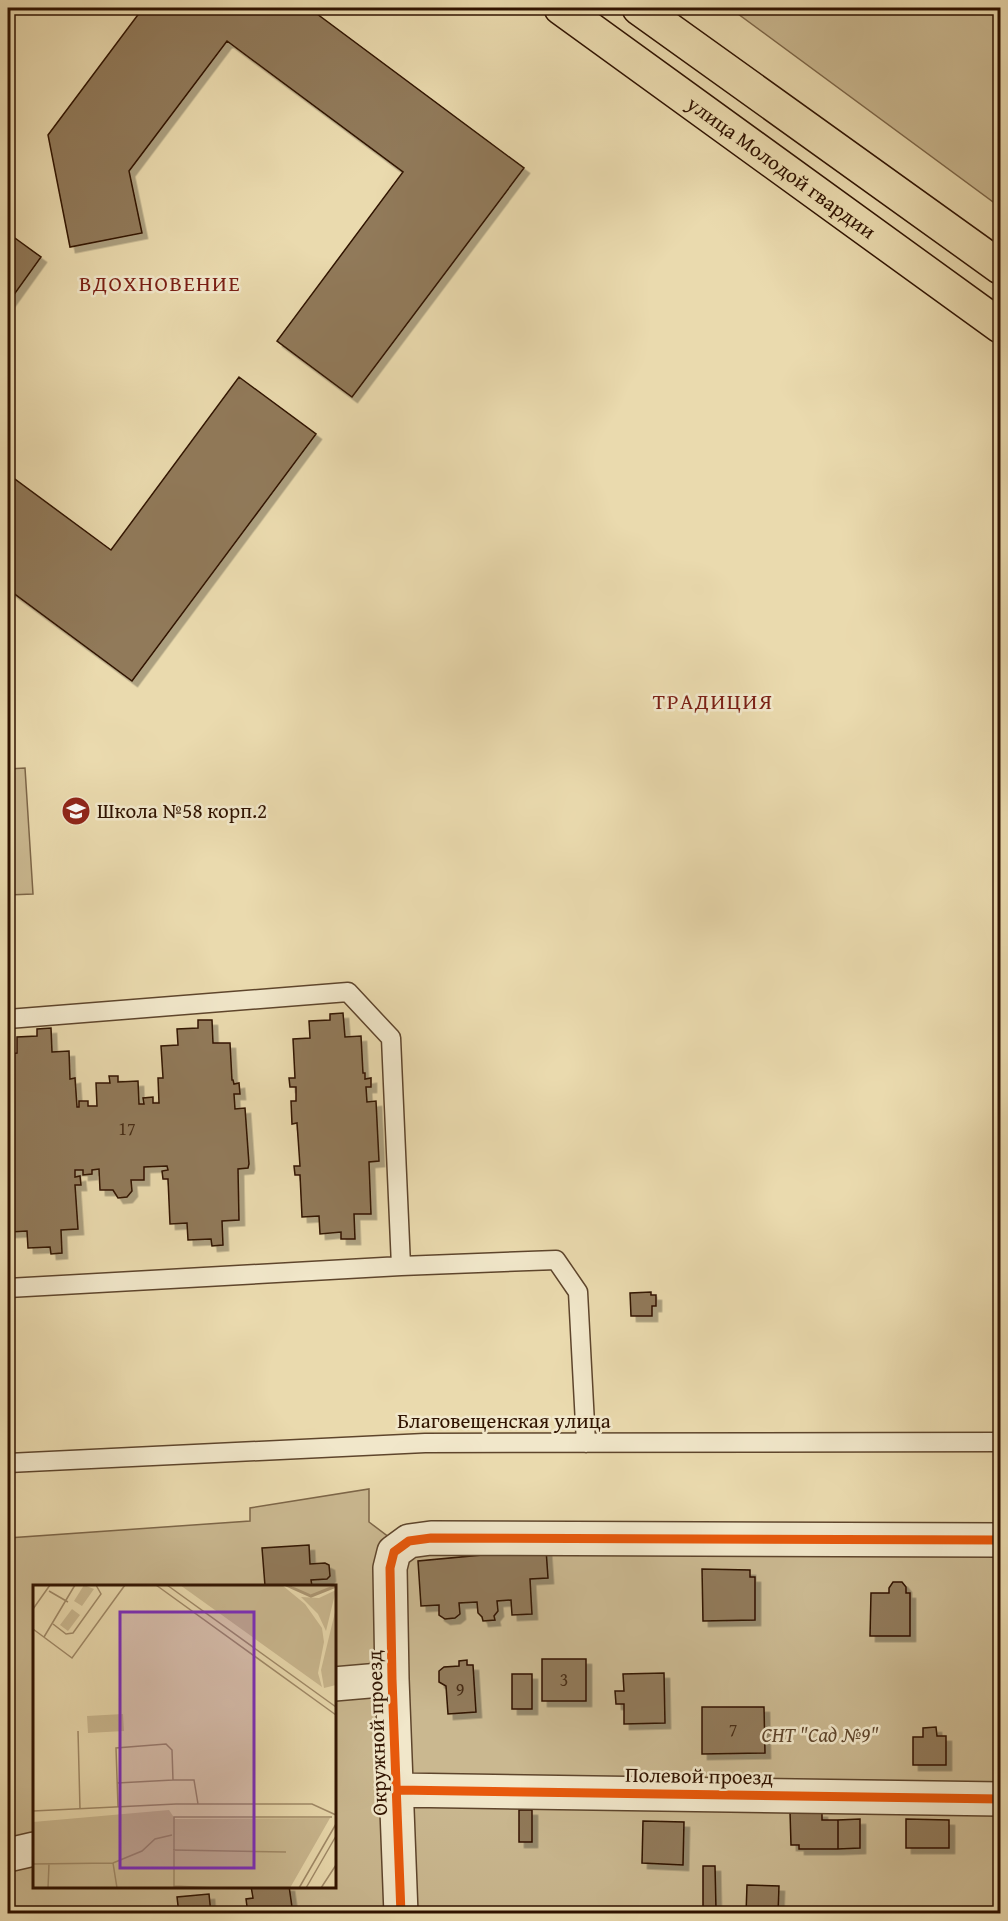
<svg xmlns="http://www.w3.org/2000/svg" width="1008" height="1921" font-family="'Gentium Book Plus',serif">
  <defs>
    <filter id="shadow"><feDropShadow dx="5.5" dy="5.5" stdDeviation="0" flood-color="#0004"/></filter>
  </defs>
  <rect width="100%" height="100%" fill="#eadaae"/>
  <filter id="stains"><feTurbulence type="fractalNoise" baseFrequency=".00333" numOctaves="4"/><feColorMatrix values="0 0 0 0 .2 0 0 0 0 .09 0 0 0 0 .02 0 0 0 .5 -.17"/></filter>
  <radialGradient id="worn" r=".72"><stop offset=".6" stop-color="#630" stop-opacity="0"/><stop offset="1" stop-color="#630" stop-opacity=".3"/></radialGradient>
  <!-- green -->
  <path fill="#cab890" stroke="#7d6648" stroke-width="1.5" fill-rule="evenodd" d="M 730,8 L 1000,8 L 1000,207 Z
    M 25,768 L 33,894 L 8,895 L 8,769 Z
    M 369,1489 L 369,1522 L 414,1556 L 414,1548 L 1000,1537 L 1000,1913 L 8,1914 L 8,1538 L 250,1521 L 250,1508 ZM 34,1586 L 334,1586 L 334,1886 L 34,1886 Z"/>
  <!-- building -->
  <path fill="#917a5a" stroke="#301300" stroke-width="1.5" filter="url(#shadow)" d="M 143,8 L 309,8 L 524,168 L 352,397 L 277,341 L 403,172 L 227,41 L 129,171 L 142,233 L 70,247 L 48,135 Z
    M 8,233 L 41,257 L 8,303 Z
    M 239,377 L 316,434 L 132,681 L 8,589 L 8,474 L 111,550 Z
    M 343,1013 L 345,1037 L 361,1036 L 363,1073 L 365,1073 L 365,1079 L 371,1078 L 371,1087 L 366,1087 L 367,1102 L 376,1101 L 379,1161 L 369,1162 L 371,1214 L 354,1214 L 355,1239 L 341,1239 L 341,1232 L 320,1234 L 319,1216 L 302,1217 L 300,1175 L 295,1175 L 294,1166 L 300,1166 L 297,1123 L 292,1124 L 291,1101 L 296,1101 L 296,1087 L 290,1087 L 289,1078 L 295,1078 L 293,1039 L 310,1038 L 309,1021 L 330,1020 L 330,1014 Z
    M 198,1020 L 212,1020 L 213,1043 L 230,1043 L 232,1080 L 233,1080 L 234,1084 L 239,1083 L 240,1094 L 234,1094 L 235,1109 L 245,1108 L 249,1164 L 248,1168 L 238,1169 L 239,1220 L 222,1221 L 223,1245 L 212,1246 L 211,1239 L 188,1240 L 187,1223 L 170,1224 L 168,1179 L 163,1179 L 162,1171 L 168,1170 L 167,1166 L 144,1167 L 144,1180 L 131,1180 L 132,1191 L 127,1197 L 118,1198 L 113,1190 L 100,1190 L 99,1169 L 92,1170 L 92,1174 L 83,1175 L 83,1170 L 75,1170 L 75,1177 L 80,1176 L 81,1185 L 75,1185 L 78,1229 L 61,1230 L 62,1253 L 51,1254 L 50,1247 L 28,1248 L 27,1231 L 10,1232 L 8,1195 L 8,1054 L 17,1053 L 17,1037 L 37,1036 L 37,1029 L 51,1028 L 52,1052 L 69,1051 L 70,1079 L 75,1078 L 77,1107 L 79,1107 L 79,1101 L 88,1101 L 88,1106 L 97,1106 L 96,1083 L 110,1083 L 109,1076 L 118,1076 L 118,1082 L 138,1081 L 139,1104 L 144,1104 L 143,1098 L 153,1097 L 153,1103 L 159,1103 L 158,1078 L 163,1078 L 161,1046 L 178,1045 L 177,1029 L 198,1028 Z
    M 198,1020 L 212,1020 L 213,1043 L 230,1043 L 232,1080 L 233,1080 L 234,1084 L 239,1083 L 240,1094 L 234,1094 L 235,1109 L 245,1108 L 249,1164 L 248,1168 L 238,1169 L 239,1220 L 222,1221 L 223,1245 L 212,1246 L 211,1239 L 188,1240 L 187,1223 L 170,1224 L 168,1179 L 163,1179 L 162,1171 L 168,1170 L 167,1166 L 144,1167 L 144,1180 L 131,1180 L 132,1191 L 127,1197 L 118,1198 L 113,1190 L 100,1190 L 99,1169 L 92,1170 L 92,1174 L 83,1175 L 83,1170 L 75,1170 L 75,1177 L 80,1176 L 81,1185 L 75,1185 L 78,1229 L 61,1230 L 62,1253 L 51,1254 L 50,1247 L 28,1248 L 27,1231 L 10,1232 L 8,1195 L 8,1054 L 17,1053 L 17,1037 L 37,1036 L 37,1029 L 51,1028 L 52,1052 L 69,1051 L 70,1079 L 75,1078 L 77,1107 L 79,1107 L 79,1101 L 88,1101 L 88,1106 L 97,1106 L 96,1083 L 110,1083 L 109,1076 L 118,1076 L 118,1082 L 138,1081 L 139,1104 L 144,1104 L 143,1098 L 153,1097 L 153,1103 L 159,1103 L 158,1078 L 163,1078 L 161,1046 L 178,1045 L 177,1029 L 198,1028 Z
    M 651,1292 L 651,1295 L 656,1295 L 656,1306 L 652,1306 L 652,1316 L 631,1316 L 630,1293 Z
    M 651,1292 L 651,1295 L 656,1295 L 656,1306 L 652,1306 L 652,1316 L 631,1316 L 630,1293 Z
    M 309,1545 L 310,1564 L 325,1563 L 329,1565 L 330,1576 L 327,1579 L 311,1580 L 312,1586 L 265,1586 L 262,1548 Z
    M 546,1549 L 548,1578 L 530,1579 L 532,1614 L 512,1615 L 511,1600 L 497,1601 L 498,1611 L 494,1616 L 495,1620 L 483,1621 L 482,1617 L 478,1613 L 477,1602 L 459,1603 L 460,1614 L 455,1618 L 445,1619 L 439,1615 L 439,1605 L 421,1606 L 418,1561 Z
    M 702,1569 L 750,1570 L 750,1577 L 755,1577 L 755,1620 L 703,1621 Z
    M 893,1582 L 902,1582 L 906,1587 L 906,1593 L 910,1593 L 910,1636 L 870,1636 L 871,1593 L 889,1593 L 889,1588 Z
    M 542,1659 L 586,1659 L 586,1701 L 542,1701 Z
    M 467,1660 L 467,1665 L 473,1665 L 476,1712 L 448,1714 L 446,1686 L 439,1682 L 439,1671 L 444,1667 L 459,1666 L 459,1661 Z
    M 664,1673 L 665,1723 L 624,1724 L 624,1704 L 616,1704 L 615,1691 L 624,1691 L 623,1674 Z
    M 512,1674 L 532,1674 L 532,1709 L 512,1709 Z
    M 702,1707 L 764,1707 L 765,1753 L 702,1754 Z
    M 936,1727 L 937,1736 L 946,1736 L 946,1765 L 913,1765 L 913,1737 L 923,1737 L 923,1728 Z
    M 519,1810 L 532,1810 L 532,1842 L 519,1842 Z
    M 790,1812 L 822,1812 L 822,1820 L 838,1820 L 838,1849 L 799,1849 L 799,1845 L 791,1845 Z
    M 860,1819 L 860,1848 L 838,1849 L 838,1820 Z
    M 906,1819 L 949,1820 L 949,1848 L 906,1848 Z
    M 643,1821 L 684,1822 L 683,1865 L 642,1863 Z
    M 703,1866 L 715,1866 L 716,1909 L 703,1909 Z
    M 747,1885 L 779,1886 L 778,1914 L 746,1914 Z
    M 251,1886 L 289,1886 L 293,1914 L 248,1914 L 246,1899 L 253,1898 Z
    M 209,1894 L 211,1914 L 179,1914 L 177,1897 Z"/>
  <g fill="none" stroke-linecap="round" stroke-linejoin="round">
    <!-- service casing -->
    <g stroke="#5e452c" stroke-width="21">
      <path id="service" d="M 8,1019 L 348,992 L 391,1038 L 401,1266 L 556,1260 L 578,1292 L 586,1443
        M 8,1288 L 401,1266
        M 8,1463 L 425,1443 L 1000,1442"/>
    </g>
    <!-- minor casing -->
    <g stroke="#5e452c" stroke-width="36">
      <path id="minor" d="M 334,1684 L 392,1679
        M 397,1790 L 1000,1799
        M 8,1855 L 34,1849
        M 401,1914 L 392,1679 L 390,1568 L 394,1552 L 409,1541 L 431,1538 L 1000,1540"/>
    </g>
    <!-- primary casing -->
    <g stroke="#301300" stroke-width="36">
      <g id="primary">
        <path id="s1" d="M 561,8 L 1000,326"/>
        <path d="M 639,8 L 1000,267"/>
      </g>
    </g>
    <!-- service -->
    <use href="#service" stroke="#f1e7ca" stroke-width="18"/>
    <!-- minor -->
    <use href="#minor" stroke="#f1e7ca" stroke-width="33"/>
    <!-- primary -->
    <use href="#primary" stroke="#eadaae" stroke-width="33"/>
    <!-- cycleway casing -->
    <g stroke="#f1e7ca" stroke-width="13">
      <path id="cycleway" d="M 397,1790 L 1000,1799
        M 401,1914 L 392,1679 L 390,1568 L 394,1552 L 409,1541 L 431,1538 L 1000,1540"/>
    </g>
    <!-- cycleway -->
    <use href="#cycleway" stroke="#e8590c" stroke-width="9"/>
  </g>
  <!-- icons -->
  <defs>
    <g id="school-disc" transform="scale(1.5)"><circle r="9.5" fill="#8f2418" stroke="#f1e7ca"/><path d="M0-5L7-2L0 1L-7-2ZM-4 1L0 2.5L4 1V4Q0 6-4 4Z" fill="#fff"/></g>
  </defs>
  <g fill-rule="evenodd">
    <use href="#school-disc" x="76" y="811"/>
  </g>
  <g text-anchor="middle" stroke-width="5" stroke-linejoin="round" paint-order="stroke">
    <!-- number labels -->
    <g font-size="18" fill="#482d16">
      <text x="127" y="1135">17</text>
      <text x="564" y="1686">3</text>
      <text x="460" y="1696">9</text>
      <text x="733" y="1736">7</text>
    </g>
    <!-- street labels -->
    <g font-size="21" fill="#301300" stroke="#f1e7ca">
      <text dy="7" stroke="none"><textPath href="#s1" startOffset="272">улица Молодой гвардии</textPath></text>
      <text x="504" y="1428">Благовещенская улица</text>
      <text transform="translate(377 1733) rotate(-92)" y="7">Окружной проезд</text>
      <text transform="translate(699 1776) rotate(1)" y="7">Полевой проезд</text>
    </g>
    <!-- poi labels -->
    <g font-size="21" fill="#301300" stroke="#f1e7ca" text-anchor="start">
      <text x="97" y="818">Школа №58 корп.2</text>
    </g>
    <!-- park labels -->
    <g font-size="21" font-style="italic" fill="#5e452b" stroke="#f1e7ca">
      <text x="820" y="1742">СНТ "Сад №9"</text>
    </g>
    <!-- neighbourhood labels -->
    <g font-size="22" letter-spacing="1.5" fill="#7a1f14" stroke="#f1e7ca">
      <text x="160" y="291">ВДОХНОВЕНИЕ</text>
      <text x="713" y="709">ТРАДИЦИЯ</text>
    </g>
  </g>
  <!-- overview -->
  <g transform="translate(33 1585)">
    <rect width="303" height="303" fill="#eadaae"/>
    <path d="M 51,0 L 61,4 L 49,21 L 41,16 ZM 147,0 L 249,0 L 272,19 L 289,43 L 291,57 L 285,88 L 289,102 ZM 258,0 L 301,0 L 282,10 L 269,8 ZM 303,5 L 293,46 L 285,29 L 268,12 L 286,13 ZM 303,23 L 303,100 L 291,103 L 288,85 ZM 39,24 L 47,30 L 35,46 L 27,40 ZM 90,129 L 91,146 L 55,148 L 54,131 ZM 136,225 L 142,234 L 297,233 L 257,303 L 0,303 L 0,237 Z" fill="#cab890"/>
    <path fill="none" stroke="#ab9673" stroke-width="3" d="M 253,0 L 278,11 L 303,1"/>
    <path fill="none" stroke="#a08a68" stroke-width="1.5" d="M 123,0 L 303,130M 134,0 L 303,122M 16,6 L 35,17M 0,24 L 17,0M 20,39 L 33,49 L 40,48 L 68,9 L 63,0M 0,44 L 39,73 L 92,0M 11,52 L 42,0M 45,146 L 47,224M 84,198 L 140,195M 85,222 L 83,163 L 133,159 L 139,165 L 140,195 L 161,195 L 165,219M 0,226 L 143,219 L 279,219 L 303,230M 140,265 L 253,267M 80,278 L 84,303M 0,279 L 80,278 L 109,266 L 122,254 L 139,250M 141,301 L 184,303M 15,303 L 16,279M 141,303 L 141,232 L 299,232M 266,303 L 303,239M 273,303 L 303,251M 288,303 L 303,280"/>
    <path fill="#7b2cbf" fill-opacity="0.15" stroke="#7b2cbf" stroke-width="3" d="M 87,27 L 221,27 L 221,283 L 87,283 Z"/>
    <rect width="303" height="303" fill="none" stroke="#301300" stroke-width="3"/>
  </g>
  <!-- margin -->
  <rect width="1008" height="1921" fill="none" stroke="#eadaae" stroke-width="30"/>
  <rect x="9" y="9" width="990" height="1903" fill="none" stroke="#301300" stroke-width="3"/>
  <rect x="15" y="15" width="978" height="1891" fill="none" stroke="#301300" stroke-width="1.5"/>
  <rect width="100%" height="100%" filter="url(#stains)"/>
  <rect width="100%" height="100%" fill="url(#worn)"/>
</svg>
